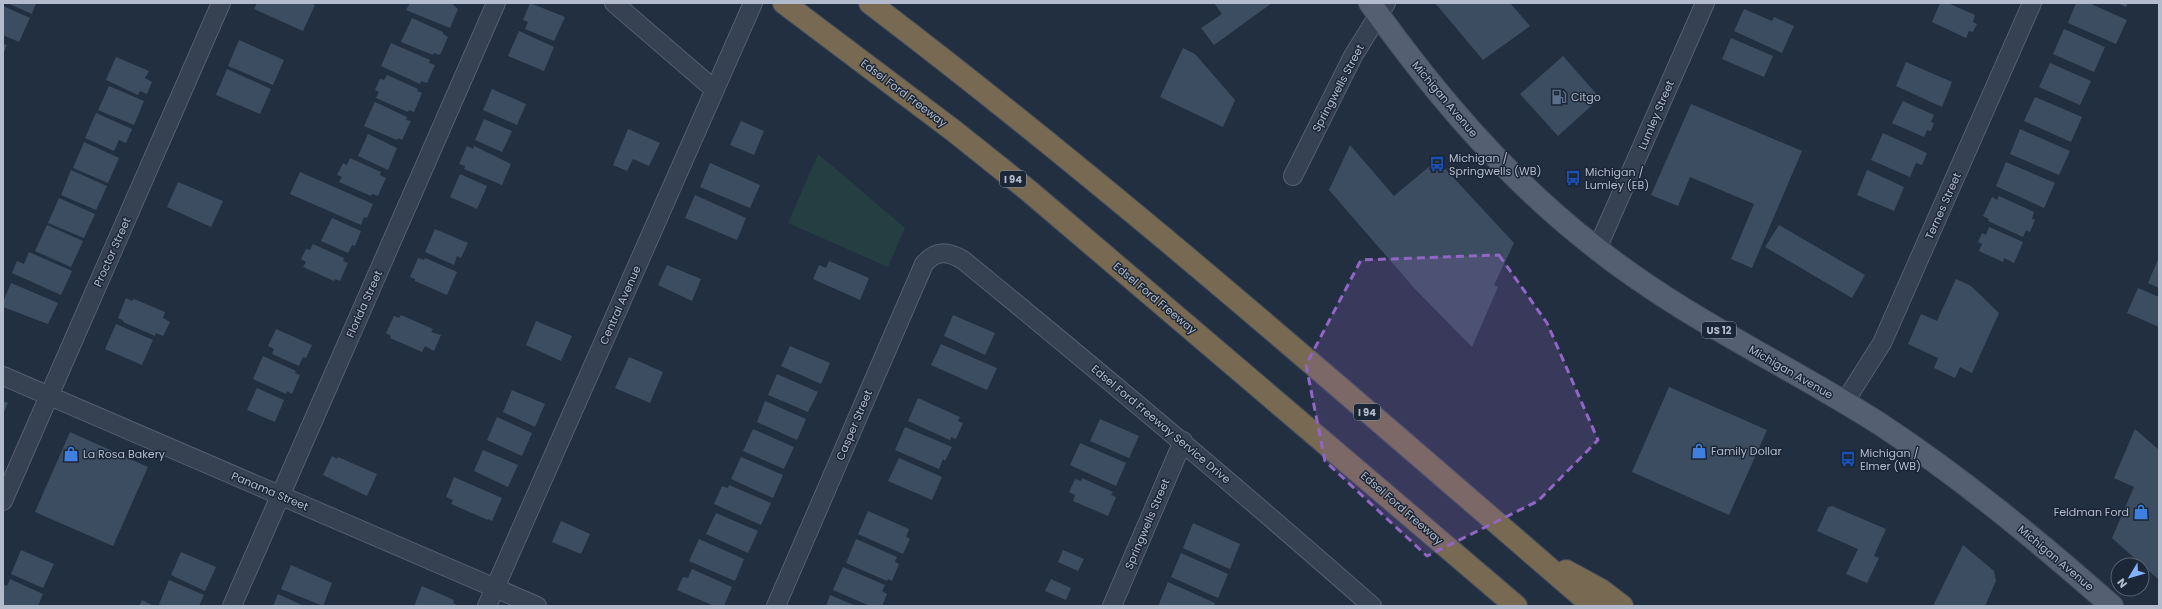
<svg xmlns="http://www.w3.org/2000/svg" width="2162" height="609" font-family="Poppins,sans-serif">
  <rect width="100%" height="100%" fill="#222f41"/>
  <!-- green -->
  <path fill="#243e42" d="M 818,154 L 905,228 L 888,267 L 788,223 Z"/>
  <!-- building -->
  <path fill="#3d4d61" d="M 7,3 L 36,3 L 32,14 Z
    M 257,3 L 310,3 L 315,5 L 303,31 L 254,9 Z
    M 410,3 L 451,3 L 458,9 L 450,28 L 406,10 Z
    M 530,3 L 565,17 L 554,41 L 525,29 L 528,22 L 523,20 Z
    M 1214,3 L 1272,3 L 1214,45 L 1201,28 L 1222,14 Z
    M 1435,3 L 1510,3 L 1530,26 L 1483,60 Z
    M 1940,3 L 1948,3 L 1975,15 L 1973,22 L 1977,24 L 1973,32 L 1969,31 L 1966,38 L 1932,22 Z
    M 2076,3 L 2089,3 L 2127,20 L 2116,44 L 2068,23 Z
    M 2117,3 L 2128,3 L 2126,7 Z
    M 3,6 L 30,18 L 19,42 L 3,35 Z
    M 1744,9 L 1772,21 L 1774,17 L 1794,26 L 1782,53 L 1734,31 Z
    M 412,18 L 443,32 L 443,34 L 448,37 L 440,55 L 434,53 L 433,55 L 401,42 Z
    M 2064,29 L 2105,47 L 2094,72 L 2053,54 Z
    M 519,31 L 554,47 L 544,71 L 508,56 Z
    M 1731,38 L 1773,56 L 1764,77 L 1722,59 Z
    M 239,40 L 284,60 L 273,85 L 228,66 Z
    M 391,43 L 430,60 L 429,63 L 435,65 L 427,83 L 421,81 L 420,84 L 381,66 Z
    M 3,44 L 7,45 L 3,54 Z
    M 1183,48 L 1195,54 L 1235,100 L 1223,127 L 1160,97 Z
    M 1563,56 L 1600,98 L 1558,136 L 1520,94 Z
    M 116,57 L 149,71 L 145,78 L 152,82 L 147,94 L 140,91 L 138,95 L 106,80 Z
    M 1906,62 L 1952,82 L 1942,107 L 1896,86 Z
    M 2050,63 L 2091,81 L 2080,105 L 2039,87 Z
    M 227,69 L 271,89 L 260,114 L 216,95 Z
    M 387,75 L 418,89 L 417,91 L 422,93 L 414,112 L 409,110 L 408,112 L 376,98 L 379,92 L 375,90 L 380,79 L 384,80 Z
    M 109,86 L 144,101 L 134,125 L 98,110 Z
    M 492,89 L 526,104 L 517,125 L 483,110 Z
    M 2035,97 L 2082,117 L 2071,142 L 2024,121 Z
    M 1903,101 L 1934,115 L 1931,122 L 1934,123 L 1931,131 L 1927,130 L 1924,137 L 1892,123 Z
    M 375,102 L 407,117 L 406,120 L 411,121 L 402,140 L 398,138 L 397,140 L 364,126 Z
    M 1691,104 L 1802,151 L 1752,268 L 1731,259 L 1754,204 L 1690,177 L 1678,206 L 1651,195 Z
    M 96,113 L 132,129 L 126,143 L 119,140 L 114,151 L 85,138 Z
    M 484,119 L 512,131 L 502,152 L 475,140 Z
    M 741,121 L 764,131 L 754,155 L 730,145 Z
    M 628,129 L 660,143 L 649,166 L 633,159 L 627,171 L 613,165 Z
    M 2020,129 L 2070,151 L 2059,175 L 2010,154 Z
    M 1883,133 L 1927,153 L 1922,165 L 1916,163 L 1910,177 L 1871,160 Z
    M 368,134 L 397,148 L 388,170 L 358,156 Z
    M 84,142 L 119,158 L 108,183 L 73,168 Z
    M 1350,145 L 1394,196 L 1437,160 L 1514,243 L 1494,285 L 1498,287 L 1472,347 L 1415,289 L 1329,190 Z
    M 467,146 L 473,149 L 474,146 L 511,164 L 502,185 L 464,169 L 465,166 L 459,164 Z
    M 350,158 L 381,172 L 380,175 L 386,178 L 378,196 L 372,194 L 371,196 L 339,182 L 342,177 L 337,175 L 343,163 L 347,165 Z
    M 2006,162 L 2055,183 L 2044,208 L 1996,186 Z
    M 710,163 L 760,185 L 750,208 L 700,187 Z
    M 71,170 L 107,186 L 96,210 L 61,195 Z
    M 1867,170 L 1904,187 L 1894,211 L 1857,195 Z
    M 300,172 L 373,204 L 367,218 L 364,217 L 361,225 L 290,194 Z
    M 460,174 L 487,186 L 477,209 L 450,197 Z
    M 178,182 L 223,201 L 211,227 L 167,207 Z
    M 695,195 L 746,218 L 737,240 L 685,218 Z
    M 1999,196 L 2034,212 L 2032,219 L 2035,220 L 2030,232 L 2026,230 L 2023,237 L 1988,221 L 1989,219 L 1983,216 L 1992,197 L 1997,200 Z
    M 59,198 L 95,214 L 84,238 L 48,223 Z
    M 332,218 L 361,231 L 355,246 L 352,245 L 348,253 L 321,241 Z
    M 47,225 L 83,241 L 71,267 L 35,251 Z
    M 1779,225 L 1865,275 L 1852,298 L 1765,247 Z
    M 1989,227 L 2023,242 L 2014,263 L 2004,258 L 2003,262 L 1979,251 L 1982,244 L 1978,242 L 1982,233 L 1986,235 Z
    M 435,229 L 468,243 L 461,258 L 457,256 L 454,265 L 425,252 Z
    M 313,244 L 344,258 L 343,261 L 348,263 L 340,281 L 335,279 L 334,281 L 303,267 L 306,262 L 301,259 L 306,249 L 310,250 Z
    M 29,252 L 72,271 L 61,295 L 12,273 L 17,261 L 24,264 Z
    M 2159,257 L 2159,288 L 2148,283 Z
    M 418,258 L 424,260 L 425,258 L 457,272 L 447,295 L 415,281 L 415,279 L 410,277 Z
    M 829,261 L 869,278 L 860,300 L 813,279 L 819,265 L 826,268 Z
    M 667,265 L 701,279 L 692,301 L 658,285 Z
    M 1956,279 L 1971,286 L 1999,313 L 1972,373 L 1960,367 L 1955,378 L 1934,368 L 1938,358 L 1908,344 L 1921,314 L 1937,321 Z
    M 11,283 L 58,303 L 48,324 L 3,307 L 3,302 Z
    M 2138,288 L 2159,297 L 2159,327 L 2127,313 Z
    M 126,298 L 132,301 L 134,299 L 165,312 L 163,318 L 170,322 L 163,336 L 156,333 L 155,336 L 123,322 L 124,321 L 118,318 Z
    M 401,315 L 433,329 L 431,332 L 441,335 L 434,351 L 425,346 L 422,352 L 390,338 L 391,336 L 386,333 L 394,316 L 399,318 Z
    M 953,315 L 995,333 L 985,355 L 944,336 Z
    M 536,321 L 572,336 L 561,361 L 526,345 Z
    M 116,324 L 153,340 L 142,365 L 105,349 Z
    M 276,329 L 312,345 L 306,358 L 303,357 L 299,366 L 272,354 L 274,349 L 268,346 Z
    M 941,344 L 997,368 L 987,390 L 931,365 Z
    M 790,346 L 830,363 L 821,384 L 781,366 Z
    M 263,356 L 296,371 L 295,373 L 300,375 L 292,394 L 287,391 L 286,394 L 253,379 Z
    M 629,357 L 663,372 L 650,403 L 615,388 Z
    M 777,374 L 818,392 L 808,412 L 768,395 Z
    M 1669,387 L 1767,430 L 1729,515 L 1632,472 Z
    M 257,388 L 284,400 L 275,422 L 247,410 Z
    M 512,390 L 545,404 L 535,427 L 503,412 Z
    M 918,398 L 960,417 L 958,421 L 963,423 L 956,439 L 951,437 L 950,440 L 908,421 Z
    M 3,401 L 8,403 L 3,414 Z
    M 765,401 L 806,419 L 797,440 L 757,422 Z
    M 497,417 L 532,433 L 522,456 L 487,440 Z
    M 1100,419 L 1139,436 L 1129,458 L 1090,441 Z
    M 905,427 L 952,447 L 945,461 L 943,459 L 939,469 L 895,450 Z
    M 753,429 L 794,447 L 784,469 L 743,451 Z
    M 2135,429 L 2159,450 L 2159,580 L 2112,538 L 2134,487 L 2114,478 Z
    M 70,432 L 148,467 L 113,546 L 35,512 Z
    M 1080,443 L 1126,463 L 1116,486 L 1070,465 Z
    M 483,450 L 518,465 L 508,487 L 474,471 Z
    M 332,456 L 337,459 L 338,457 L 377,474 L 367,496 L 323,475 Z
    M 741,457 L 783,475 L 773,498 L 731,479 Z
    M 899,458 L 942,477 L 932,500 L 888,481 Z
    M 454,477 L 502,498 L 492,521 L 488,519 L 488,520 L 451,504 L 453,500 L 446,497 Z
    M 1082,478 L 1113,492 L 1111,495 L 1116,497 L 1108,516 L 1073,501 L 1075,495 L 1069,492 L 1075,479 L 1081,481 Z
    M 729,485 L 771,503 L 761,525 L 714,504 L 722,486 L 728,488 Z
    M 1832,506 L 1886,529 L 1874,556 L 1879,558 L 1867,583 L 1846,574 L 1858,549 L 1817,531 L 1828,507 Z
    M 868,511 L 909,529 L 906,537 L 910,539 L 903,554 L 858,534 Z
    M 716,513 L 758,531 L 748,553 L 706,534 Z
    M 561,521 L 590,534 L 581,554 L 552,542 Z
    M 1193,523 L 1240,544 L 1230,569 L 1183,548 Z
    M 699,539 L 744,559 L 735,581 L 689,561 Z
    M 856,539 L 897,557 L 895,562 L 899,564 L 892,581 L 888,579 L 887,581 L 846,563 Z
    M 1963,545 L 1994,571 L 1996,581 L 1985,606 L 1933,606 Z
    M 21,550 L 54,564 L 43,588 L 11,574 Z
    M 1063,550 L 1084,559 L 1078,571 L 1058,562 Z
    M 181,552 L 216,567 L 205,591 L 171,575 Z
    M 1181,553 L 1228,574 L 1218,598 L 1171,577 Z
    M 291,565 L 332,583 L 323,606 L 281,589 Z
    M 843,567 L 885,585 L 882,591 L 887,594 L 882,606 L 870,606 L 833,590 Z
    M 692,569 L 732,587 L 724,606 L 714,606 L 677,590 L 683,577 L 688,578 Z
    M 10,579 L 43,594 L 38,606 L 7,606 L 3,604 L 3,584 L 7,586 Z
    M 1051,579 L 1071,588 L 1066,600 L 1045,591 Z
    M 169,580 L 204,595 L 199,606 L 163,606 L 159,604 Z
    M 1168,582 L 1215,603 L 1214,606 L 1158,606 Z
    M 422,586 L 454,600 L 453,603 L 459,606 L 414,606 Z
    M 278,594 L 304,606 L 273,606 Z
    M 830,595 L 856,606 L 826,606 Z
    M 142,600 L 154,606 L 139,606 Z"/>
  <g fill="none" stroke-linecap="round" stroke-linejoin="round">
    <!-- minor casing -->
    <g stroke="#545f6f" stroke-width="20">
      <path id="minor" d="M 614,3 L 715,90
        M 1293,176 L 1353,56 L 1386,3
        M 1597,249 L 1705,3
        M 3,376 L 537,606
        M 1844,403 L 1882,343 L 2032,3
        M 3,501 L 221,3
        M 232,606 L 496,3
        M 487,606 L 753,3
        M 776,606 L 924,264 C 936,250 947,251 963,260 C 1101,373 1238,488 1372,606
        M 1112,606 L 1183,441"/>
    </g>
    <!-- primary casing -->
    <g stroke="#404a5a" stroke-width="24">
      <path id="primary" d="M 1370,3 C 1435,94 1507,179 1596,248 C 1684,318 1786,364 1880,424 C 1962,478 2038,541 2112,606"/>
    </g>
    <!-- motorway casing -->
    <g stroke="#414c5c" stroke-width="24">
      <path id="motorway" d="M 784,3 L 954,131 L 1029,191 L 1516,606
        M 870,3 C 1120,193 1355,401 1593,606
        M 1566,571 L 1601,590 L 1622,606"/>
    </g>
    <!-- minor -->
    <use href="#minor" stroke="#364151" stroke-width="18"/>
    <!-- primary -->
    <use href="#primary" stroke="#546071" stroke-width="22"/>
    <!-- motorway -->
    <use href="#motorway" stroke="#786a52" stroke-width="22"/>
  </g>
  <!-- marked area -->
  <path fill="#9166c4" fill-opacity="0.2" stroke="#9166c4" stroke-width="3" stroke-dasharray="8 5" stroke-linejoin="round" d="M 1499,255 L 1547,323 L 1598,440 L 1538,501 L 1427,556 L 1325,461 L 1306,365 L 1361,260 Z"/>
  <!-- icons -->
  <defs>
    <g id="fuel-bare" transform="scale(1.2)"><path d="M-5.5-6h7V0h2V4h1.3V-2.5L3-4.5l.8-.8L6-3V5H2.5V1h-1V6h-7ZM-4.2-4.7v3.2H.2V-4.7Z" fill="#5c6f8a" stroke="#1b2636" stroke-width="2.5" paint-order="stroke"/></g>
    <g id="bus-bare" transform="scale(1.2)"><path d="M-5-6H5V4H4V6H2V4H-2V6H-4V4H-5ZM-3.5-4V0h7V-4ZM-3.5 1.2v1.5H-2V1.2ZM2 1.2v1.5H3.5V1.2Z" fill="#1a4fb4" stroke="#1b2636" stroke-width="2.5" paint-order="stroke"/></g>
    <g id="shop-bare" transform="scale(1.2)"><path d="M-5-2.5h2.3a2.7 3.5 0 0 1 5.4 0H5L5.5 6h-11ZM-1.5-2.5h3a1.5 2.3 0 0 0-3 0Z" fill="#3f7fe0" stroke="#1b2636" stroke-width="2.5" paint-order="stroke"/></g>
  </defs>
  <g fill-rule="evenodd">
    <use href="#fuel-bare" x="1559" y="97"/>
    <use href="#bus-bare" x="1437" y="164"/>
    <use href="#bus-bare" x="1573" y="178"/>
    <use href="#shop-bare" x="1699" y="451"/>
    <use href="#shop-bare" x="71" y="454"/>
    <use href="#bus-bare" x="1848" y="459"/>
    <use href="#shop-bare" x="2141" y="512"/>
  </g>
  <g text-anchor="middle" stroke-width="3" stroke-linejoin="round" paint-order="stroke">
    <!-- shield labels -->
    <g fill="#1b2636" stroke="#858f9f" stroke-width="1">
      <rect x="1000" y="171" width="26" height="16" rx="3"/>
      <rect x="1702" y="322" width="34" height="16" rx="3"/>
      <rect x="1354" y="404" width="26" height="16" rx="3"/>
    </g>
    <g font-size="10" font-weight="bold" fill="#b3bccc">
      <text x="1013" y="183">I 94</text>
      <text x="1719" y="334">US 12</text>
      <text x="1367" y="416">I 94</text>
    </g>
    <!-- street labels -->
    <g font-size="11" fill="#b3bccc" stroke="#1b2636">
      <text transform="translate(1338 88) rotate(-62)" y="4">Springwells Street</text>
      <text transform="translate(904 93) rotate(37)" y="4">Edsel Ford Freeway</text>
      <text transform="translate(1445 99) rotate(50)" y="4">Michigan Avenue</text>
      <text transform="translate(1656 115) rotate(-67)" y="4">Lumley Street</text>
      <text transform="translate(1943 206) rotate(-66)" y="4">Ternes Street</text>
      <text transform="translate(112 252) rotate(-66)" y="4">Proctor Street</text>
      <text transform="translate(1155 298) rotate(40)" y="4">Edsel Ford Freeway</text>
      <text transform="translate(364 304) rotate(-66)" y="4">Florida Street</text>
      <text transform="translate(620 305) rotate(-66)" y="4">Central Avenue</text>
      <text transform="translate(1791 372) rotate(30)" y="4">Michigan Avenue</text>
      <text transform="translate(1161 424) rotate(40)" y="4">Edsel Ford Freeway Service Drive</text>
      <text transform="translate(854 425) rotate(-67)" y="4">Casper Street</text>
      <text transform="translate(270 491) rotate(23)" y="4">Panama Street</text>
      <text transform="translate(1402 508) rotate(41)" y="4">Edsel Ford Freeway</text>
      <text transform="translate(1147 524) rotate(-67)" y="4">Springwells Street</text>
      <text transform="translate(2056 558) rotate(40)" y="4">Michigan Avenue</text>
    </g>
    <!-- poi labels -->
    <g font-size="11" fill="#b3bccc" stroke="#1b2636" text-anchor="start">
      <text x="1571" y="101">Citgo</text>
      <text x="1449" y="162">Michigan /<tspan x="1449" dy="13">Springwells (WB)</tspan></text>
      <text x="1585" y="176">Michigan /<tspan x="1585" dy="13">Lumley (EB)</tspan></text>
      <text x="1711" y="455">Family Dollar</text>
      <text x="1860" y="457">Michigan /<tspan x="1860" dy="13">Elmer (WB)</tspan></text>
      <text x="83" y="458">La Rosa Bakery</text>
      <text x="2129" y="516" text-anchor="end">Feldman Ford</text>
    </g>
  </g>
  <!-- border -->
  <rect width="2162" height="609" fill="none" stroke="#b3bccc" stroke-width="8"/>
  <!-- north arrow -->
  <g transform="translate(2130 577) rotate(232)"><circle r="19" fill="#1b2636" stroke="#586272"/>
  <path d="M0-3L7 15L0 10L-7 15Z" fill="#84b2ff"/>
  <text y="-6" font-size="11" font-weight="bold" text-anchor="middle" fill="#b3bccc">N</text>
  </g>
</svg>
